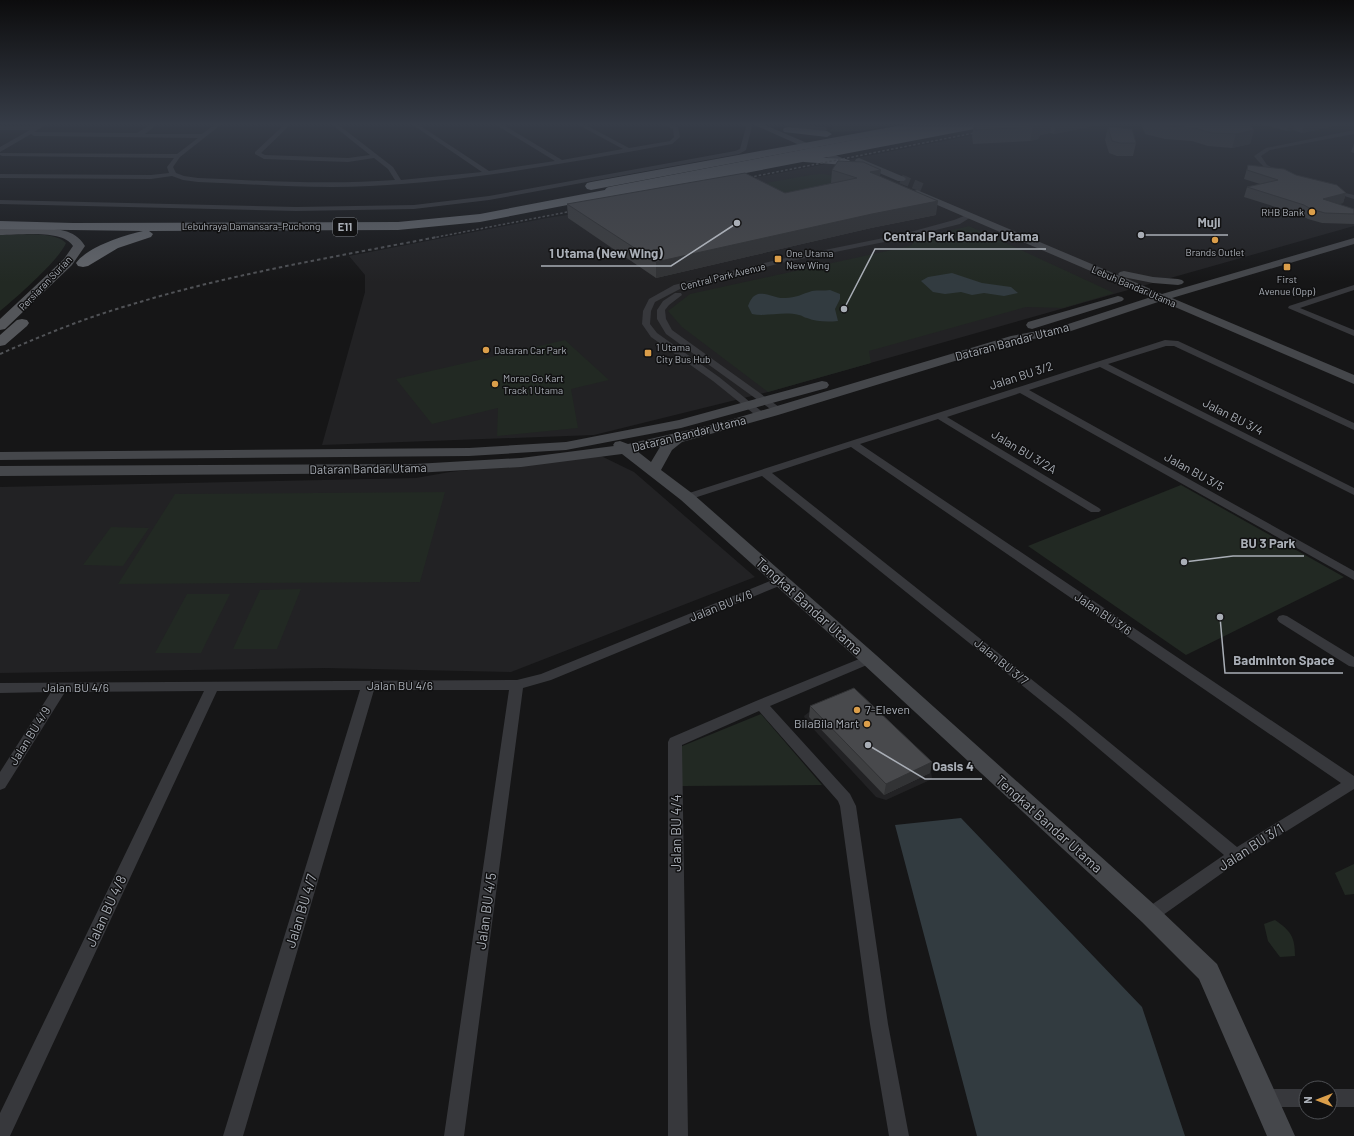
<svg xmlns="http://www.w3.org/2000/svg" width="1354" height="1136" font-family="Barlow,sans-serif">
  <rect width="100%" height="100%" fill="#161617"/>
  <!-- built -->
  <path fill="#222224" d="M 1036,123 L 1354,123 L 1354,226 L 768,392 L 594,435 L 322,445 L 365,292 L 365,275 L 349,256 L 547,218 L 661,201 L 682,192 Z
    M 599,455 L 634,472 L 755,577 L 511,672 L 326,668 L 0,673 L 0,487 L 416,478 L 450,472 Z
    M 842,698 L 853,698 L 931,772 L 932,778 L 930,780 L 886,800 L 876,797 L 806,721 L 804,716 L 809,712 Z"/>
  <!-- green -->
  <path fill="#222923" d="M 836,123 L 908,123 L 859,131 L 829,132 Z
    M 822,174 L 836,176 L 836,185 L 784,207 L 745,187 L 810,175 Z
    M 969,226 L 1114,293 L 1063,308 L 1026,307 L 869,351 L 871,363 L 768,392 L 682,327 L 668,311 L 690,294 L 910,246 L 918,239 Z
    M 0,235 C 16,235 55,231 66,243 C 60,259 15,299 0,311 Z
    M 565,340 L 609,380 L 571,389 L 578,428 L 497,436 L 498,408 L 432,424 L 396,379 Z
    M 1181,485 L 1344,577 L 1186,655 L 1028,546 Z
    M 445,492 L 420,582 L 118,584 L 175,494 Z
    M 111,527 L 149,528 L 123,566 L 83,565 Z
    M 301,589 L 277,649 L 233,649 L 260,590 Z
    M 187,594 L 230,594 L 201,653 L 155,653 Z
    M 761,714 L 822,785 L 682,786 L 680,747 Z
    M 1354,864 L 1354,894 L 1345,895 L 1335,873 Z
    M 1275,920 C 1291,931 1295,937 1295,956 L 1280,957 L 1268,941 L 1264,924 Z"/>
  <!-- water -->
  <path fill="#323b40" d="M 952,273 L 982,283 L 1011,287 L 1018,293 L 1004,296 L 984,293 L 972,295 L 961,292 L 945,294 L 933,292 L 921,281 L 928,277 Z
    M 830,290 L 840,294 L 840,299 L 835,309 L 838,321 C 828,322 817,322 807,318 C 804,318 802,315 799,315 C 783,311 767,317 752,314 L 748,306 C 750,301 752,296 758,294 C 767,292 776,299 785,298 C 796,298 802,294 812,291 C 818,290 824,291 830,290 Z
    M 961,818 L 1142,1007 L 1185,1136 L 977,1136 L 895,825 Z"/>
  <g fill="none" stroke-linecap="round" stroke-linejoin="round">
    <!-- secondary-tunnel -->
    <path stroke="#333437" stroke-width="9" stroke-dasharray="9 4.5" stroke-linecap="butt" d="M 901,179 L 926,189"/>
    <!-- street -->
    <path fill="#37383c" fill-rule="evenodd" d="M 42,123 L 49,123 L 34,132 L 137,133 L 153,123 L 159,123 L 145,134 L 202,134 L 217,123 L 223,123 L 180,157 L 173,167 L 176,173 L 184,176 L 198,178 C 264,181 329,185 395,180 L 388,169 L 374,158 L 348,162 L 264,159 L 255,154 L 255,152 L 286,123 L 292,123 L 261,153 L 265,155 L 348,158 L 370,155 L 330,123 L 336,123 L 393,167 L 401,180 L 482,172 L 410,123 L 416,123 L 489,171 L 555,161 L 493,123 L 500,123 L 562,160 L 623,149 L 575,123 L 582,123 L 629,148 L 670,141 L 674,137 L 673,129 L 661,123 L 668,123 L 678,127 L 680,137 L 672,144 C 572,162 472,181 370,186 C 313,189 255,184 198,182 L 183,180 L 172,176 L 151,179 L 0,178 L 0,174 L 151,175 L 169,173 L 167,167 L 174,158 L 2,156 L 0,155 L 0,153 L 177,154 L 198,138 L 34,136 L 31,134 L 0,152 L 0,147 L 30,130 L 0,130 L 0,126 L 36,126 Z
      M 740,123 L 747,123 L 752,126 L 746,150 L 739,154 L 489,200 L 414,209 L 296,211 L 0,204 L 0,200 L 296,207 L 414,205 L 489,196 L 735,151 L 740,149 L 746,127 Z
      M 779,123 L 825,127 L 828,129 L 825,131 L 794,128 Z
      M 1354,130 L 1354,134 L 1270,150 L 1261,156 L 1267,165 L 1285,173 L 1285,175 C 1272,176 1261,165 1254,156 L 1266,148 Z
      M 1328,189 L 1354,195 L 1354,199 L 1328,191 Z
      M 969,214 L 973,216 L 971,217 L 960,224 L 904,238 L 781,263 L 680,289 L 655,302 L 651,311 L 650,324 L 657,333 L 719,377 L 765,414 L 767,416 L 765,418 L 759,418 L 713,381 L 651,337 L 642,324 L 643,311 L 649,299 L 674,285 L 781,259 L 903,234 L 954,220 Z
      M 1354,285 L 1354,290 L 1300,308 L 1354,330 L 1354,336 L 1288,308 L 1289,306 Z
      M 675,293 L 681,293 L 682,295 L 669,305 L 665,310 L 666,319 L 672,330 L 782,409 L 784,411 L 782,413 L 776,413 L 666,334 L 657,319 L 657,310 L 663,301 Z
      M 1165,340 L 1178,341 L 1354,423 L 1354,430 L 1174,346 L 1166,346 L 1108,364 L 1354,488 L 1354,495 L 1100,367 L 1029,390 L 1354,571 L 1354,580 L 1020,393 L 947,417 L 1099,508 L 1101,510 L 1099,512 L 1091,512 L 938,419 L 860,444 L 1354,776 L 1354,789 L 1242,859 L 1156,920 L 1150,922 L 1144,920 L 1142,915 L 1144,910 L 1224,855 L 1065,720 L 762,476 L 691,499 L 683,499 L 682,497 L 683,495 ZM 851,447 L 1341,783 L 1237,847 L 1075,714 L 772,473 Z
      M 780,577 L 784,578 L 786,581 L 784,584 L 551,680 L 523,688 L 464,1136 L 444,1136 L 509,690 L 374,690 L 243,1136 L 223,1136 L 360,690 L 217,691 L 10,1136 L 0,1136 L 0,1113 L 204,691 L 65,692 L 5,788 L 0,790 L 0,772 L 51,692 L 0,693 L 0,683 L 517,680 L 541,674 Z
      M 1283,615 L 1287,616 L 1354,657 L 1354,667 L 1349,666 L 1279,622 L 1277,619 L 1279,616 Z
      M 869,655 L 874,656 L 876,659 L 874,662 L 770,706 L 850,794 L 856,806 L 888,1024 L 909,1136 L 889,1136 L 870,1024 L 840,806 L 838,801 L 759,711 L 682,745 L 688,1136 L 668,1136 L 668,742 L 670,738 L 756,701 Z
      M 1265,1089 L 1306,1089 L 1306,1107 L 1265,1107 L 1258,1105 L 1255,1098 L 1258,1091 Z
      M 1330,1089 L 1354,1089 L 1354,1107 L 1330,1107 Z"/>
    <!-- secondary -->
    <path fill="#45474b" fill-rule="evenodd" d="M 750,123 L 760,123 L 861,166 L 862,168 L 861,170 L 855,170 Z
      M 859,158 L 904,177 L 906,179 L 904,181 L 898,181 L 856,163 L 855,161 L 856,159 Z
      M 917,190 L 1120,276 L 1118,274 L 1120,272 L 1124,271 L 1153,277 L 1178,279 L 1182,280 L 1184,282 L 1182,284 L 1178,285 L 1153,283 L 1123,277 L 1162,294 L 1354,238 L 1354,244 L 1172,298 L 1354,375 L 1354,384 L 1161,301 L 1065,333 L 1017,342 L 778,415 L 682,442 L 672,450 L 661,470 L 693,494 L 876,655 L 1158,908 L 1217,964 L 1295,1136 L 1267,1136 L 1199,979 L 1142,922 L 862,663 L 681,500 L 622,454 L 521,467 L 415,473 L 0,476 L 0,466 L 415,464 L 521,458 L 614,446 L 613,445 L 615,442 L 620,441 L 628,444 L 720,423 L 1011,336 L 1059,327 L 1151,297 L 914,195 L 912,193 L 914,191 ZM 660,447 L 651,462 L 637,451 Z
      M 1118,296 L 1122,297 L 1124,299 L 1122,301 L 1032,329 L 1028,328 L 1026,325 L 1028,322 Z
      M 822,381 L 827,382 L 829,385 L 827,388 L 681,428 L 566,450 L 469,456 L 0,460 L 0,452 L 469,448 L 566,442 L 679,420 Z"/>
    <!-- primary -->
    <path fill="#54565a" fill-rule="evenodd" d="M 37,228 C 56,229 74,228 85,246 L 72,265 L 5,329 L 0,330 L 0,319 L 64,259 L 73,246 C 63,229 18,235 0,235 L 0,229 Z
      M 22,319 L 27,320 L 29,323 L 27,326 L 5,345 L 0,346 L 0,335 L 17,320 Z"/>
    <!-- highway -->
    <path fill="#64676c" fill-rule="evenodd" d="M 913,123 L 933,123 L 928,126 L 591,190 L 587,189 L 585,186 L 587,183 L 591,182 Z
      M 788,127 L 827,131 L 832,134 L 827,137 L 784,132 L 783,130 L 784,128 Z
      M 808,157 L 845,159 L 849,160 L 851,162 L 849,164 L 845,165 L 804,162 L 802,160 L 804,158 Z
      M 610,189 L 614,190 L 616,193 L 614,196 L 480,222 L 398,230 L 149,231 L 153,234 L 151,237 L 118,248 L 88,266 L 83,267 L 78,266 L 76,263 C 87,247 125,235 143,231 L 0,229 L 0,221 L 73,223 L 398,222 L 480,214 Z"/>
    <!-- rail-far1 -->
    <path stroke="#505256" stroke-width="1.5" stroke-dasharray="2.5 2" stroke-linecap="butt" d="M 741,179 L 984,131
      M 432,238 L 578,210"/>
    <!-- rail -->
    <path stroke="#505256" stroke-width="2" stroke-dasharray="3.5 3" stroke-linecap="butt" d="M 0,354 C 43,335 85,318 130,305 C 230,274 334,257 437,237"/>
    <!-- highway-bridge -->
    <path stroke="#64676c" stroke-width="12" d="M 610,193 L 973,123"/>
  </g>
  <!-- wall -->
  <path fill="#3e3f41" d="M 974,123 L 1109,123 L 1054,134 L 1050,133 L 1040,135 L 1038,139 L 1030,141 L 973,144 L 972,136 Z
    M 1141,123 L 1248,123 L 1254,130 L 1250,144 L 1232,148 L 1208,146 L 1192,141 L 1165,139 L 1145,134 Z
    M 1257,123 L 1348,123 L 1302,133 L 1293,130 L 1287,131 Z
    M 1108,127 L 1136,143 L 1133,156 L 1117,156 L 1109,153 L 1105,140 Z
    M 1354,143 L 1354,153 L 1351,152 Z
    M 1248,165 L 1296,175 L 1346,193 L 1343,203 L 1338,204 L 1354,209 L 1354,224 L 1322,223 L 1308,219 L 1301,215 L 1244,197 L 1247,187 L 1260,184 L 1244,179 Z
    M 832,170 L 880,176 L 936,215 L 871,228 L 656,278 L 568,218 L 567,204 L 785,193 L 832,184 L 831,183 Z
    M 810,706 L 932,762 L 930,773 L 884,795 L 809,717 Z"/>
  <!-- shaded-wall -->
  <path fill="#323335" d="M 1042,123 L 1052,123 L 1050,133 L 1040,135 L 1038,139 L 1030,141 L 1033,127 Z
    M 1056,123 L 1109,123 L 1054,134 Z
    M 1290,123 L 1295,123 L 1293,130 L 1287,131 Z
    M 1305,123 L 1348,123 L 1302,133 Z
    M 1254,130 L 1250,144 L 1232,148 L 1236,134 Z
    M 881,170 L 879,183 L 870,172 Z
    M 1346,193 L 1343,203 L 1320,209 L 1323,199 Z
    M 938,201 L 936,215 L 871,228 L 656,278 L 656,262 L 872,214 Z
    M 932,762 L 930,773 L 884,795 L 886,784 Z"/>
  <!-- building -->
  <path fill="#48494c" stroke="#323335" d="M 974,123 L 1042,123 L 1041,125 L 1033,127 L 975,130 Z
    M 1157,123 L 1248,123 L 1254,130 L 1236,134 L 1212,133 L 1195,128 L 1168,126 Z
    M 1108,127 L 1132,129 L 1136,143 L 1120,143 L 1112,141 Z
    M 838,161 L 863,162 L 881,170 L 870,172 L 938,201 L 872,214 L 656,262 L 567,204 L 745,173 L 785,193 L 857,178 L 832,170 Z
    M 1248,165 L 1284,169 L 1296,175 L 1337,185 L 1346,193 L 1323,199 L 1354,209 L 1354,214 L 1325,213 L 1311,209 L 1304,205 L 1247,187 L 1278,180 L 1247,170 Z
    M 854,688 L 932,762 L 886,784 L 810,706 Z"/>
  <!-- sky -->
  <linearGradient id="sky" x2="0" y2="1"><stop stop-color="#0c0c0d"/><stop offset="0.44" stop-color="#363c47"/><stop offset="1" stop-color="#363c47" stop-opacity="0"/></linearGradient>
  <rect width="1354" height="282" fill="url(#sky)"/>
  <!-- markers -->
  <g fill="#db9e4a" stroke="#111112" stroke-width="1.5">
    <circle cx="1312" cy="212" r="4"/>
    <circle cx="1215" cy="240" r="4"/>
    <rect x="774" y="255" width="8" height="8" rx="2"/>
    <rect x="1283" y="263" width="8" height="8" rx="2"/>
    <circle cx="486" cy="350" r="4"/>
    <rect x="644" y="349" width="8" height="8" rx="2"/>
    <circle cx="495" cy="384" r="4"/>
    <circle cx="857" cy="710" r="4"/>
    <circle cx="867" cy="724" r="4"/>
  </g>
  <g text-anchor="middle" stroke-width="3" stroke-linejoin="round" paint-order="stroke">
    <!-- far-poi labels -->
    <g font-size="10" fill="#a9aeb6" stroke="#111112" text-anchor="start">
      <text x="1304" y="216" text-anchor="end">RHB Bank</text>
      <text x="1215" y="256" text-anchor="middle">Brands Outlet</text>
      <text x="786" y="257">One Utama<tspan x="786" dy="12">New Wing</tspan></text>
      <text x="1287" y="283" text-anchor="middle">First<tspan x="1287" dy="12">Avenue (Opp)</tspan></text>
      <text x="656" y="351">1 Utama<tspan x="656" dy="12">City Bus Hub</tspan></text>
      <text x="494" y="354">Dataran Car Park</text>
      <text x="503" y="382">Morac Go Kart<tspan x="503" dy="12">Track 1 Utama</tspan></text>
    </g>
    <!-- far-street labels -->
    <g font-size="10" fill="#a9aeb6" stroke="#111112">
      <text x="251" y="230">Lebuhraya Damansara–Puchong</text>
      <text transform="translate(723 276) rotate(-14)" y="4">Central Park Avenue</text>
      <text transform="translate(45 283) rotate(-46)" y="4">Persiaran Surian</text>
      <text transform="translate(1134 286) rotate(23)" y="4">Lebuh Bandar Utama</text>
    </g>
    <!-- shield labels -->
    <rect fill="#111112" stroke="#7b7f85" stroke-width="1" x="333" y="218" width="24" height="18" rx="3"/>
    <g font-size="11" font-weight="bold" fill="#a9aeb6">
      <text x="345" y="231">E11</text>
    </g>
    <!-- street labels -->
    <g font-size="12" fill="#a9aeb6" stroke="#111112">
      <text transform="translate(1012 342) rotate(-15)" y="4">Dataran Bandar Utama</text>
      <text transform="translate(1021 376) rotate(-18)" y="4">Jalan BU 3/2</text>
      <text transform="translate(1233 417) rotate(27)" y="4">Jalan BU 3/4</text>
      <text transform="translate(689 434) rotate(-14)" y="4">Dataran Bandar Utama</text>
      <text transform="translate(1024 452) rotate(31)" y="4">Jalan BU 3/2A</text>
      <text transform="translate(368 469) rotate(-1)" y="4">Dataran Bandar Utama</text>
      <text transform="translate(1194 472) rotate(29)" y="4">Jalan BU 3/5</text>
      <text transform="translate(721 606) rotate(-22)" y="4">Jalan BU 4/6</text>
      <text transform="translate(1103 614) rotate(34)" y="4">Jalan BU 3/6</text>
      <text transform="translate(1001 662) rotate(39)" y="4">Jalan BU 3/7</text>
      <text x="400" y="690">Jalan BU 4/6</text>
      <text x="76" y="692">Jalan BU 4/6</text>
      <text transform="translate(30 736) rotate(-58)" y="4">Jalan BU 4/9</text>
    </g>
    <!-- poi labels -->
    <g font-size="12" fill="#a9aeb6" stroke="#111112" text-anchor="start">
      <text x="865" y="714">7-Eleven</text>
      <text x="859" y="728" text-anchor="end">BilaBila Mart</text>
    </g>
    <!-- near-street labels -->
    <g font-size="14" fill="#a9aeb6" stroke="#111112">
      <text transform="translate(809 606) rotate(42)" y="5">Tengkat Bandar Utama</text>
      <text transform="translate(1049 824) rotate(42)" y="5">Tengkat Bandar Utama</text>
      <text transform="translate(676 833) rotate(-90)" y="5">Jalan BU 4/4</text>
      <text transform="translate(1251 847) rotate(-33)" y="5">Jalan BU 3/1</text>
      <text transform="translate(106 911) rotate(-65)" y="5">Jalan BU 4/8</text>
      <text transform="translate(301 911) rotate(-73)" y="5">Jalan BU 4/7</text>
      <text transform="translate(486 911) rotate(-82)" y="5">Jalan BU 4/5</text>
    </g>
  </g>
  <!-- callouts -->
  <path fill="none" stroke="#a9aeb6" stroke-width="1.5" d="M1141 235L1189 235H1228M844 309L875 249H1046M737 223L671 266H541M1184 562L1233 556H1304M1220 617L1225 673H1343M868 745L925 779H982"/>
  <g fill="#a9aeb6" stroke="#111112" stroke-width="1.5">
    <circle cx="1141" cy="235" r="4"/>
    <circle cx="844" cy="309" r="4"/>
    <circle cx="737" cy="223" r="4"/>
    <circle cx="1184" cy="562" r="4"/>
    <circle cx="1220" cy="617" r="4"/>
    <circle cx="868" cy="745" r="4"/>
  </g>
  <g font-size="13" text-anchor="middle" font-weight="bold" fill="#a9aeb6" stroke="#111112" stroke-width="3" stroke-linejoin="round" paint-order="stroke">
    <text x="1209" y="227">Muji</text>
    <text x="961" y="241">Central Park Bandar Utama</text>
    <text x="606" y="258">1 Utama (New Wing)</text>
    <text x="1268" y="548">BU 3 Park</text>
    <text x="1284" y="665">Badminton Space</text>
    <text x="953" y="771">Oasis 4</text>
  </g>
  <!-- north arrow -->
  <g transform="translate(1318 1100) rotate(270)"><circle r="19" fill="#111112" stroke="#4e5054"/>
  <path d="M0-3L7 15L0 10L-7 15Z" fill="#db9e4a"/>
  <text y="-6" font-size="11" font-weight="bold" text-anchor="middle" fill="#a9aeb6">N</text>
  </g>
</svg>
